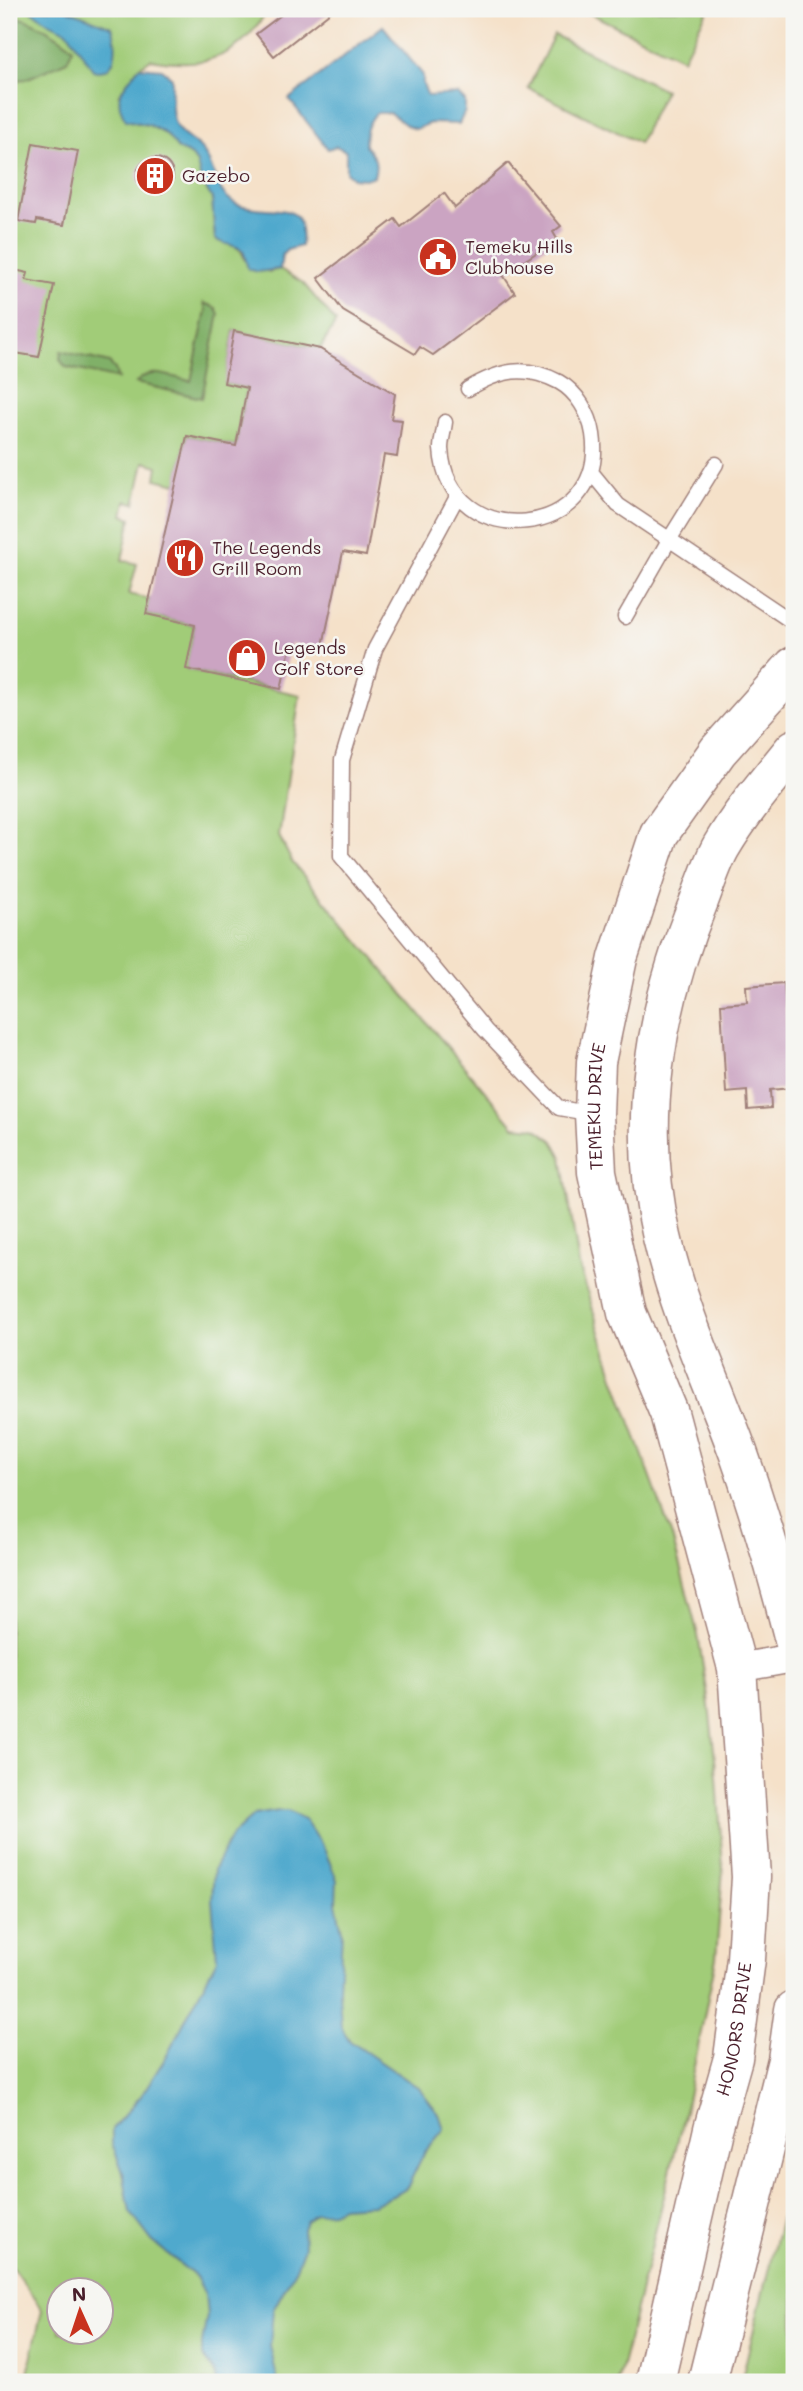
<svg xmlns="http://www.w3.org/2000/svg" width="803" height="2391" font-family="Mali,sans-serif">
  <rect width="100%" height="100%" fill="#f6f6f2"/>
  <filter id="ink" filterUnits="userSpaceOnUse"><feTurbulence type="fractalNoise" baseFrequency=".0143" numOctaves="2"/><feDisplacementMap in="SourceGraphic" scale="14" xChannelSelector="R" yChannelSelector="G"/><feConvolveMatrix kernelMatrix="1 2 1 2 8 2 1 2 1" color-interpolation-filters="sRGB"/></filter>
  <filter id="wash" filterUnits="userSpaceOnUse"><feTurbulence type="fractalNoise" baseFrequency=".00686" numOctaves="4" result="noise"/><feDisplacementMap in="SourceGraphic" scale="28" xChannelSelector="R" yChannelSelector="G"/><feGaussianBlur stdDeviation="1.57" result="paint"/><feColorMatrix in="noise" values="0 0 0 0 0 0 0 0 0 0 0 0 0 0 0 0 0 1.4 0 .05"/><feComposite in="paint" operator="in"/></filter>
  <g filter="url(#wash)">
    <rect width="100%" height="100%" fill="#f5e1c9"/>
    <!-- green -->
    <path fill="#a1cc78" stroke="#767652" stroke-width="2" fill-rule="evenodd" d="M 9,9 L 268,9 C 240,58 205,69 151,59 L 139,67 L 119,95 L 136,123 L 149,125 L 166,134 L 178,149 L 192,156 L 197,163 L 201,180 L 212,198 L 215,239 C 228,245 242,244 244,259 L 269,272 L 280,269 L 303,283 L 336,322 L 320,349 L 234,331 L 225,383 L 247,388 L 236,446 L 187,436 L 177,484 L 156,479 L 158,466 L 144,462 L 135,503 L 126,501 L 123,515 L 131,518 L 122,560 L 137,564 L 129,594 L 150,599 L 147,614 L 195,625 L 187,669 L 300,695 L 279,836 L 292,862 L 514,1126 L 535,1128 L 553,1141 L 562,1157 L 579,1265 L 613,1374 L 672,1536 L 698,1635 L 708,1697 L 717,1777 L 723,1869 L 716,1958 L 685,2111 L 618,2382 L 26,2382 L 42,2310 L 9,2263 ZM 60,2290 L 102,2290 L 102,2332 L 60,2332 Z
      M 581,9 L 708,9 L 683,59 Z
      M 554,35 L 665,90 L 639,143 L 528,88 Z
      M 781,2218 L 794,2221 L 794,2382 L 741,2382 Z"/>
    <!-- forest -->
    <path fill="#80b068" stroke="#65684a" stroke-width="2" d="M 9,14 C 33,21 53,31 73,48 L 67,61 L 26,79 L 9,81 Z
      M 204,303 L 216,308 L 219,314 L 202,398 L 136,383 C 150,365 171,378 191,381 L 206,311 Z
      M 61,351 L 109,363 L 115,369 L 118,379 L 66,367 L 60,360 Z"/>
    <!-- water -->
    <path fill="#4fa9cd" stroke="#4c647c" stroke-width="2" d="M 29,9 L 66,9 L 112,27 C 118,42 119,77 93,70 L 67,31 L 49,23 Z
      M 383,26 L 423,75 L 423,85 L 428,96 L 458,94 L 465,101 L 465,111 L 459,124 L 430,123 L 416,129 L 409,127 L 390,113 L 376,113 C 367,124 365,132 365,146 C 375,156 378,162 374,176 L 365,179 L 353,178 L 346,172 L 346,151 L 336,146 L 328,149 L 289,99 Z
      M 139,67 L 162,69 L 172,78 C 172,91 170,107 174,121 C 178,134 190,139 199,147 C 217,164 211,191 237,204 C 254,212 284,206 295,215 C 302,221 302,238 301,246 L 287,250 L 282,255 L 280,269 L 258,272 L 248,269 C 246,263 245,255 243,251 C 239,245 222,245 215,239 L 212,198 L 201,180 L 197,163 L 192,156 L 178,149 L 166,134 L 149,125 L 126,120 C 111,97 124,86 139,67 Z
      M 279,1811 L 288,1811 L 304,1819 L 325,1851 L 337,1880 L 336,1903 L 342,1931 L 339,1991 L 341,2027 L 350,2041 L 419,2088 L 439,2114 L 444,2129 L 424,2153 L 407,2188 L 399,2193 L 373,2205 L 342,2207 L 333,2212 L 315,2213 L 306,2221 L 303,2229 L 304,2247 L 296,2268 L 273,2310 L 270,2346 L 278,2382 L 217,2382 L 215,2373 L 202,2356 L 202,2343 L 207,2316 L 205,2294 L 196,2277 L 152,2241 L 130,2212 L 123,2172 L 112,2144 L 112,2129 L 141,2096 L 166,2057 L 217,1959 L 212,1900 L 214,1869 L 232,1835 L 254,1815 Z"/>
    <g id="blocks">
      <!-- building -->
      <path fill="#cba4c2" d="M 289,9 L 334,9 L 274,56 L 256,34 Z
        M 33,143 L 78,151 L 64,225 L 37,220 L 36,224 L 18,221 Z
        M137 176a18 18 0 1 1 36 0a18 18 0 1 1-36 0Z
        M 508,163 L 561,226 L 553,232 L 557,239 L 503,275 L 515,293 L 433,355 L 420,347 L 415,354 L 343,311 L 318,278 L 395,219 L 401,227 L 444,193 L 455,208 Z
        M 10,269 L 28,273 L 26,280 L 54,285 L 39,357 L 9,352 Z
        M 234,331 L 320,349 L 395,394 L 391,419 L 402,420 L 397,457 L 384,455 L 366,556 L 343,552 L 322,650 L 291,644 L 281,689 L 186,669 L 195,625 L 146,614 L 187,436 L 236,446 L 247,388 L 224,383 Z
        M 784,983 L 791,1088 L 770,1090 L 771,1108 L 748,1110 L 747,1091 L 726,1093 L 721,1004 L 747,1002 L 746,986 Z"/>
    </g>
  </g>
  <g filter="url(#ink)">
    <use href="#blocks" fill-opacity="0" stroke="#a0807a" stroke-width="2"/>
    <g fill="none" stroke-linecap="round" stroke-linejoin="round">
      <!-- lane casing -->
      <g stroke="#a0807a" stroke-width="17">
        <path id="lane" d="M 445,422 C 444,431 441,440 441,449 C 448,556 609,540 593,434 C 590,414 577,392 559,382 C 525,364 500,370 468,389
          M 591,472 L 618,505 L 794,623
          M 458,495 L 375,649 L 342,760 L 341,856 L 485,1030 L 559,1108 L 593,1114
          M 625,617 L 669,540 L 716,464"/>
      </g>
      <!-- street casing -->
      <g stroke="#a0807a" stroke-width="31">
        <path id="street" d="M 737,1668 L 794,1658"/>
      </g>
      <!-- secondary casing -->
      <g stroke="#a0807a" stroke-width="41">
        <g id="secondary">
          <path d="M 794,749 C 768,781 742,811 721,847 C 712,863 706,883 699,901 C 655,1007 635,1124 662,1237 C 679,1311 712,1381 738,1452 C 760,1514 778,1577 794,1640"/>
          <path id="s1" d="M 655,2382 L 713,2129 L 733,2058 L 746,1959 L 751,1877 L 737,1668 L 669,1413 L 627,1313 L 597,1172 L 594,1114 L 596,1062 L 618,958 L 659,834 L 718,751 L 794,666"/>
          <path d="M 707,2382 L 787,2060 L 794,2010"/>
        </g>
      </g>
      <!-- lane -->
      <use href="#lane" stroke="#fff" stroke-width="14"/>
      <!-- street -->
      <use href="#street" stroke="#fff" stroke-width="28"/>
      <!-- secondary -->
      <use href="#secondary" stroke="#fff" stroke-width="38"/>
    </g>
  </g>
  <!-- icons -->
  <defs>
    <g id="building-disc" transform="scale(2.0125)"><circle r="9.5" fill="#c8321e" stroke="#f6f6f2"/><path d="M-4-6H4V6H1V3H-1V6H-4ZM-2.5-4.3h1.7v1.8h-1.7ZM.8-4.3h1.7v1.8H.8ZM-2.5-1h1.7V.8h-1.7ZM.8-1h1.7V.8H.8Z" fill="#fff"/></g>
    <g id="civic-disc" transform="scale(2.0125)"><circle r="9.5" fill="#c8321e" stroke="#f6f6f2"/><path d="M-.6-6.5H3V-4.5H.6V-3L4-1V1h2V6H-6V1h2V-1L-.6-3ZM-1.2 2.5V6h2.4V2.5Z" fill="#fff"/></g>
    <g id="restaurant-disc" transform="scale(2.0125)"><circle r="9.5" fill="#c8321e" stroke="#f6f6f2"/><path d="M-5-6h1v4h1v-4h1v4h1v-4h1v5L-1.5 .5V6h-2V.5L-5-1ZM5-6V6H3V1.5H1.5Q1.5-4 5-6Z" fill="#fff"/></g>
    <g id="shop-disc" transform="scale(2.0125)"><circle r="9.5" fill="#c8321e" stroke="#f6f6f2"/><path d="M-5-2.5h2.3a2.7 3.5 0 0 1 5.4 0H5L5.5 6h-11ZM-1.5-2.5h3a1.5 2.3 0 0 0-3 0Z" fill="#fff"/></g>
  </defs>
  <g fill-rule="evenodd">
    <use href="#building-disc" x="155" y="176"/>
    <use href="#civic-disc" x="438" y="257"/>
    <use href="#restaurant-disc" x="185" y="558"/>
    <use href="#shop-disc" x="247" y="658"/>
  </g>
  <g text-anchor="middle" stroke-width="5" stroke-linejoin="round" paint-order="stroke">
    <!-- poi labels -->
    <g font-size="18" fill="#4a1f2b" stroke="#f6f6f2" text-anchor="start">
      <text x="182" y="182">Gazebo</text>
      <text x="465" y="253">Temeku Hills<tspan x="465" dy="21">Clubhouse</tspan></text>
      <text x="212" y="554">The Legends<tspan x="212" dy="21">Grill Room</tspan></text>
      <text x="274" y="654">Legends<tspan x="274" dy="21">Golf Store</tspan></text>
    </g>
    <!-- street labels -->
    <g font-size="18" fill="#4a1f2b" stroke="#f6f6f2">
      <text dy="6" stroke="none"><textPath href="#s1" startOffset="1307">TEMEKU DRIVE</textPath></text>
      <text dy="6" stroke="none"><textPath href="#s1" startOffset="362">HONORS DRIVE</textPath></text>
    </g>
  </g>
  <!-- margin -->
  <rect width="803" height="2391" fill="none" stroke="#f6f6f2" stroke-width="35"/>
  <!-- north arrow -->
  <g transform="translate(80 2311) rotate(357)"><circle r="33" fill="#f6f6f2" stroke="#b1a0a2" stroke-width="2"/>
  <path d="M0-5L12 26L0 18L-12 26Z" fill="#c8321e"/>
  <text y="-10" font-size="19" font-weight="bold" text-anchor="middle" fill="#4a1f2b">N</text>
  </g>
</svg>
